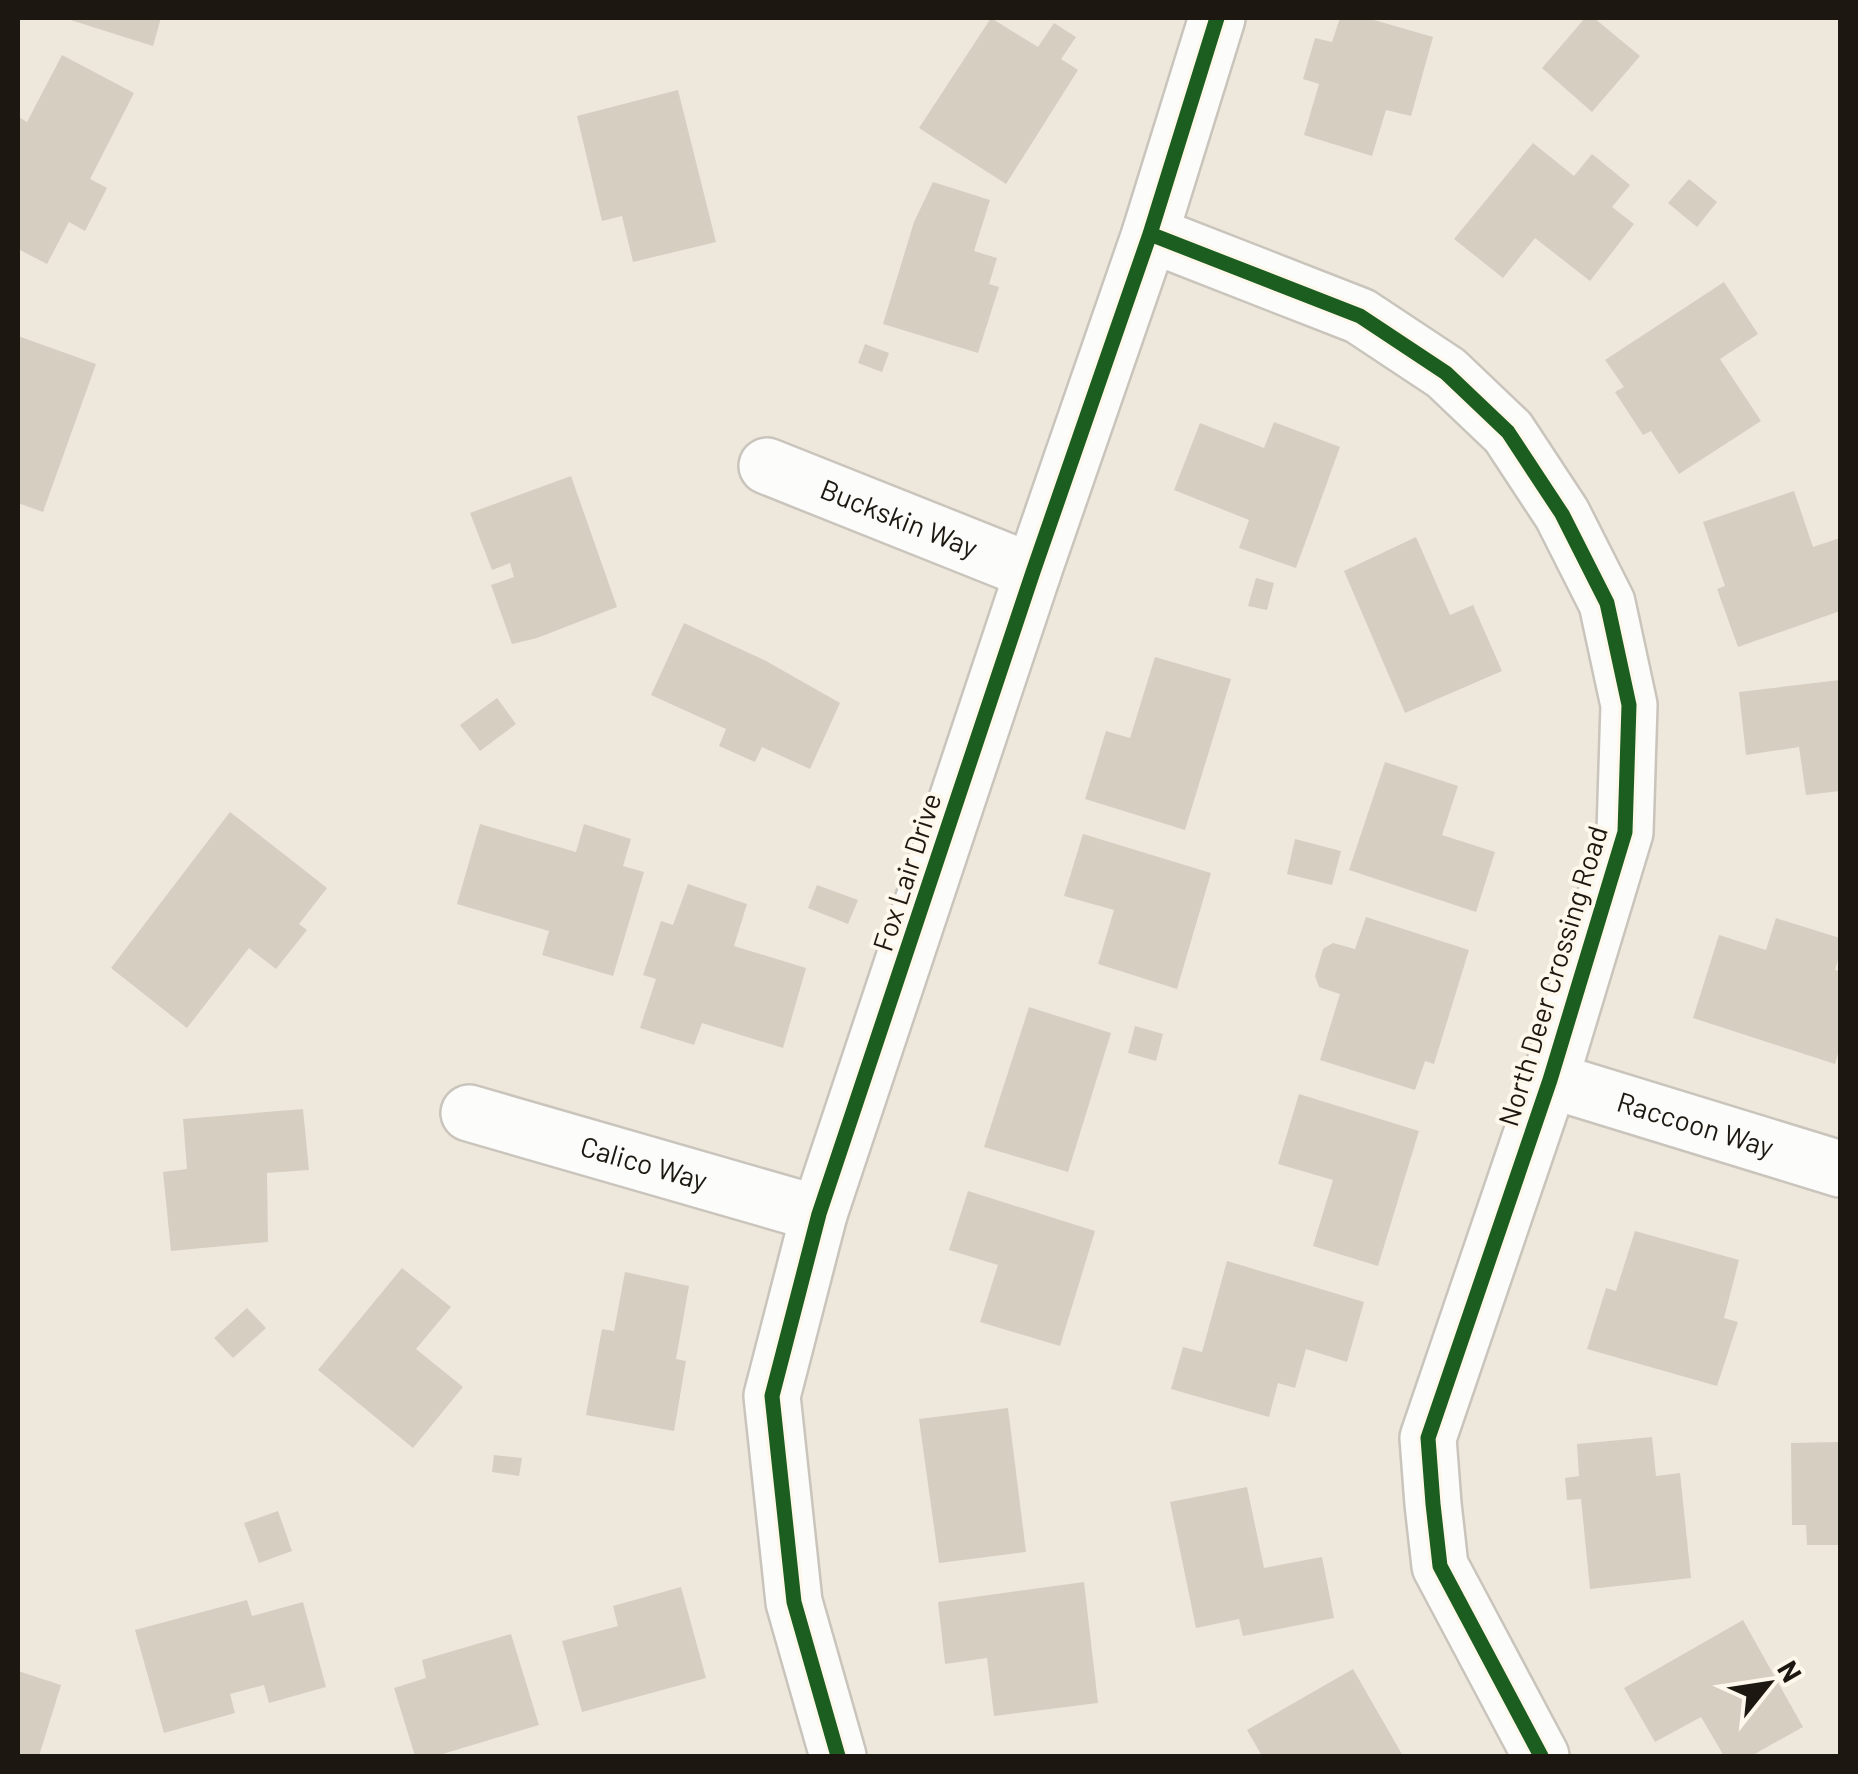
<svg xmlns="http://www.w3.org/2000/svg" width="1858" height="1774" font-family="Barlow,sans-serif">
  <rect width="100%" height="100%" fill="#eee8dc"/>
  <!-- building -->
  <path fill="#d5cec1" d="M 64,18 L 161,18 L 153,46 Z
    M 991,18 L 1038,47 L 1054,23 L 1076,37 L 1061,59 L 1078,70 L 1006,184 L 919,128 Z
    M 1340,18 L 1367,18 L 1433,37 L 1411,116 L 1386,110 L 1372,156 L 1304,135 L 1319,84 L 1303,79 L 1315,38 L 1332,42 Z
    M 1585,18 L 1594,18 L 1640,56 L 1592,112 L 1542,68 Z
    M 62,55 L 134,93 L 90,179 L 107,188 L 85,231 L 69,222 L 47,264 L 18,249 L 18,119 L 19,117 L 27,122 Z
    M 678,90 L 716,242 L 633,262 L 622,216 L 602,221 L 577,116 Z
    M 1533,143 L 1574,176 L 1592,154 L 1630,185 L 1612,207 L 1634,224 L 1590,281 L 1535,238 L 1503,278 L 1454,239 Z
    M 1689,179 L 1717,202 L 1697,227 L 1668,203 Z
    M 933,182 L 990,200 L 974,251 L 997,258 L 989,284 L 999,287 L 978,353 L 883,324 L 914,222 Z
    M 1724,282 L 1758,334 L 1720,359 L 1761,421 L 1679,474 L 1651,431 L 1643,435 L 1615,392 L 1624,387 L 1605,360 Z
    M 18,336 L 96,364 L 43,512 L 18,503 Z
    M 865,344 L 889,353 L 882,372 L 858,363 Z
    M 1274,422 L 1340,447 L 1296,568 L 1239,548 L 1249,520 L 1174,490 L 1200,423 L 1264,448 Z
    M 571,476 L 617,607 L 537,638 L 512,644 L 491,585 L 514,577 L 510,563 L 492,570 L 470,513 Z
    M 1794,491 L 1813,547 L 1840,538 L 1840,611 L 1738,647 L 1717,589 L 1725,586 L 1703,522 Z
    M 1416,537 L 1450,615 L 1473,605 L 1502,671 L 1405,713 L 1344,571 Z
    M 1256,578 L 1274,583 L 1267,610 L 1248,606 Z
    M 684,623 L 766,661 L 840,703 L 810,769 L 762,747 L 755,762 L 719,746 L 726,729 L 651,695 Z
    M 1155,657 L 1231,679 L 1185,830 L 1085,799 L 1106,731 L 1130,738 Z
    M 1840,680 L 1840,791 L 1806,795 L 1799,747 L 1746,755 L 1739,692 Z
    M 497,698 L 516,724 L 480,751 L 460,725 Z
    M 1385,762 L 1458,786 L 1442,835 L 1495,852 L 1476,912 L 1349,870 Z
    M 230,812 L 327,888 L 299,924 L 307,930 L 276,969 L 249,948 L 187,1028 L 111,968 Z
    M 480,824 L 576,852 L 584,824 L 631,839 L 623,866 L 644,872 L 613,976 L 542,955 L 549,931 L 457,904 Z
    M 1083,834 L 1211,873 L 1177,989 L 1098,964 L 1114,910 L 1064,896 Z
    M 1295,839 L 1341,851 L 1332,885 L 1287,874 Z
    M 688,884 L 747,904 L 734,946 L 806,968 L 783,1048 L 702,1023 L 694,1045 L 640,1028 L 656,979 L 643,975 L 661,921 L 673,925 Z
    M 817,885 L 858,900 L 848,924 L 808,908 Z
    M 1366,917 L 1469,950 L 1434,1064 L 1425,1061 L 1415,1090 L 1320,1060 L 1340,994 L 1319,987 L 1315,976 L 1323,949 L 1333,943 L 1355,949 Z
    M 1776,918 L 1840,938 L 1840,953 L 1835,970 L 1840,971 L 1840,1046 L 1835,1064 L 1693,1018 L 1719,935 L 1766,950 Z
    M 1029,1007 L 1111,1033 L 1068,1172 L 984,1147 Z
    M 1135,1026 L 1163,1034 L 1156,1061 L 1128,1053 Z
    M 1299,1094 L 1419,1131 L 1378,1266 L 1313,1246 L 1333,1180 L 1278,1164 Z
    M 303,1109 L 309,1170 L 267,1173 L 268,1242 L 171,1251 L 163,1172 L 187,1169 L 183,1119 Z
    M 968,1191 L 1095,1231 L 1060,1346 L 980,1322 L 998,1265 L 949,1250 Z
    M 1635,1231 L 1739,1260 L 1724,1318 L 1738,1322 L 1717,1386 L 1587,1349 L 1606,1288 L 1616,1291 Z
    M 1227,1261 L 1364,1302 L 1347,1362 L 1306,1349 L 1295,1388 L 1278,1383 L 1269,1417 L 1171,1389 L 1183,1347 L 1202,1352 Z
    M 402,1268 L 451,1307 L 416,1349 L 463,1387 L 413,1448 L 318,1370 Z
    M 625,1272 L 689,1286 L 676,1359 L 686,1361 L 674,1431 L 586,1415 L 602,1329 L 614,1331 Z
    M 247,1308 L 266,1328 L 233,1358 L 214,1338 Z
    M 1008,1408 L 1026,1552 L 939,1563 L 919,1419 Z
    M 1652,1437 L 1656,1476 L 1680,1473 L 1691,1578 L 1590,1589 L 1581,1499 L 1567,1500 L 1565,1478 L 1579,1476 L 1577,1444 Z
    M 1840,1442 L 1840,1545 L 1807,1545 L 1806,1525 L 1792,1525 L 1791,1443 Z
    M 494,1455 L 522,1458 L 519,1476 L 492,1472 Z
    M 1247,1487 L 1264,1568 L 1322,1557 L 1334,1618 L 1243,1636 L 1239,1619 L 1196,1628 L 1170,1502 Z
    M 278,1511 L 292,1551 L 259,1563 L 244,1523 Z
    M 1084,1582 L 1098,1703 L 994,1716 L 987,1658 L 945,1664 L 938,1602 Z
    M 681,1587 L 706,1678 L 582,1712 L 562,1641 L 618,1626 L 613,1606 Z
    M 247,1600 L 252,1616 L 303,1602 L 326,1687 L 269,1703 L 264,1685 L 230,1694 L 235,1713 L 164,1733 L 135,1630 Z
    M 1743,1620 L 1803,1727 L 1751,1756 L 1724,1756 L 1701,1717 L 1655,1742 L 1624,1688 Z
    M 511,1634 L 539,1725 L 436,1756 L 415,1756 L 394,1688 L 426,1678 L 422,1660 Z
    M 1353,1669 L 1403,1756 L 1262,1756 L 1247,1730 Z
    M 18,1671 L 61,1685 L 39,1756 L 18,1756 Z"/>
  <g fill="none" stroke-linecap="round" stroke-linejoin="round">
    <!-- street casing -->
    <g stroke="#c9c4bc" stroke-width="60">
      <g id="street">
        <path d="M 1150,234 L 1360,316 L 1446,373 L 1508,432 L 1562,514 L 1607,603 L 1629,705 L 1625,832 L 1550,1080 L 1428,1438 L 1433,1504 L 1440,1566 L 1541,1756"/>
        <path id="s1" d="M 767,466 L 1033,572"/>
        <path id="s2" d="M 1550,1080 L 1840,1169"/>
        <path id="s3" d="M 469,1113 L 819,1214"/>
      </g>
    </g>
    <!-- secondary casing -->
    <g stroke="#c9c4bc" stroke-width="60">
      <path id="secondary" d="M 838,1756 L 794,1602 L 772,1396 L 819,1214 L 1033,572 L 1150,234 L 1217,18"/>
    </g>
    <!-- street -->
    <use href="#street" stroke="#fcfcfa" stroke-width="55"/>
    <!-- secondary -->
    <use href="#secondary" stroke="#fcfcfa" stroke-width="55"/>
    <!-- cycleway casing -->
    <g stroke="#fef7eb" stroke-width="21">
      <path id="cycleway" d="M 1150,234 L 1360,316 L 1446,373 L 1508,432 L 1562,514 L 1607,603 L 1629,705 L 1625,832 L 1550,1080 L 1428,1438 L 1433,1504 L 1440,1566 L 1541,1756
        M 838,1756 L 794,1602 L 772,1396 L 819,1214 L 1033,572 L 1150,234 L 1217,18"/>
    </g>
    <!-- cycleway -->
    <use href="#cycleway" stroke="#1b5e20" stroke-width="15"/>
  </g>
  <g text-anchor="middle" stroke-width="8" stroke-linejoin="round" paint-order="stroke">
    <!-- street labels -->
    <g font-size="28" fill="#1c1811" stroke="#fef7eb">
      <text dy="10" stroke="none"><textPath href="#s1" startOffset="142">Buckskin Way</textPath></text>
      <text transform="translate(907 872) rotate(-72)" y="10">Fox Lair Drive</text>
      <text transform="translate(1553 976) rotate(-73)" y="10">North Deer Crossing Road</text>
      <text dy="10" stroke="none"><textPath href="#s2" startOffset="152">Raccoon Way</textPath></text>
      <text dy="10" stroke="none"><textPath href="#s3" startOffset="182">Calico Way</textPath></text>
    </g>
  </g>
  <!-- border -->
  <rect width="1858" height="1774" fill="none" stroke="#1c1811" stroke-width="40"/>
  <!-- north arrow -->
  <g transform="translate(1768 1684) rotate(60)" stroke="#fef7eb" stroke-width="8" paint-order="stroke">
  <path d="M0-8L18 38L0 25L-18 38Z" fill="#1c1811"/>
  <text y="-15" font-size="28" font-weight="bold" text-anchor="middle" fill="#1c1811">N</text>
  </g>
</svg>
